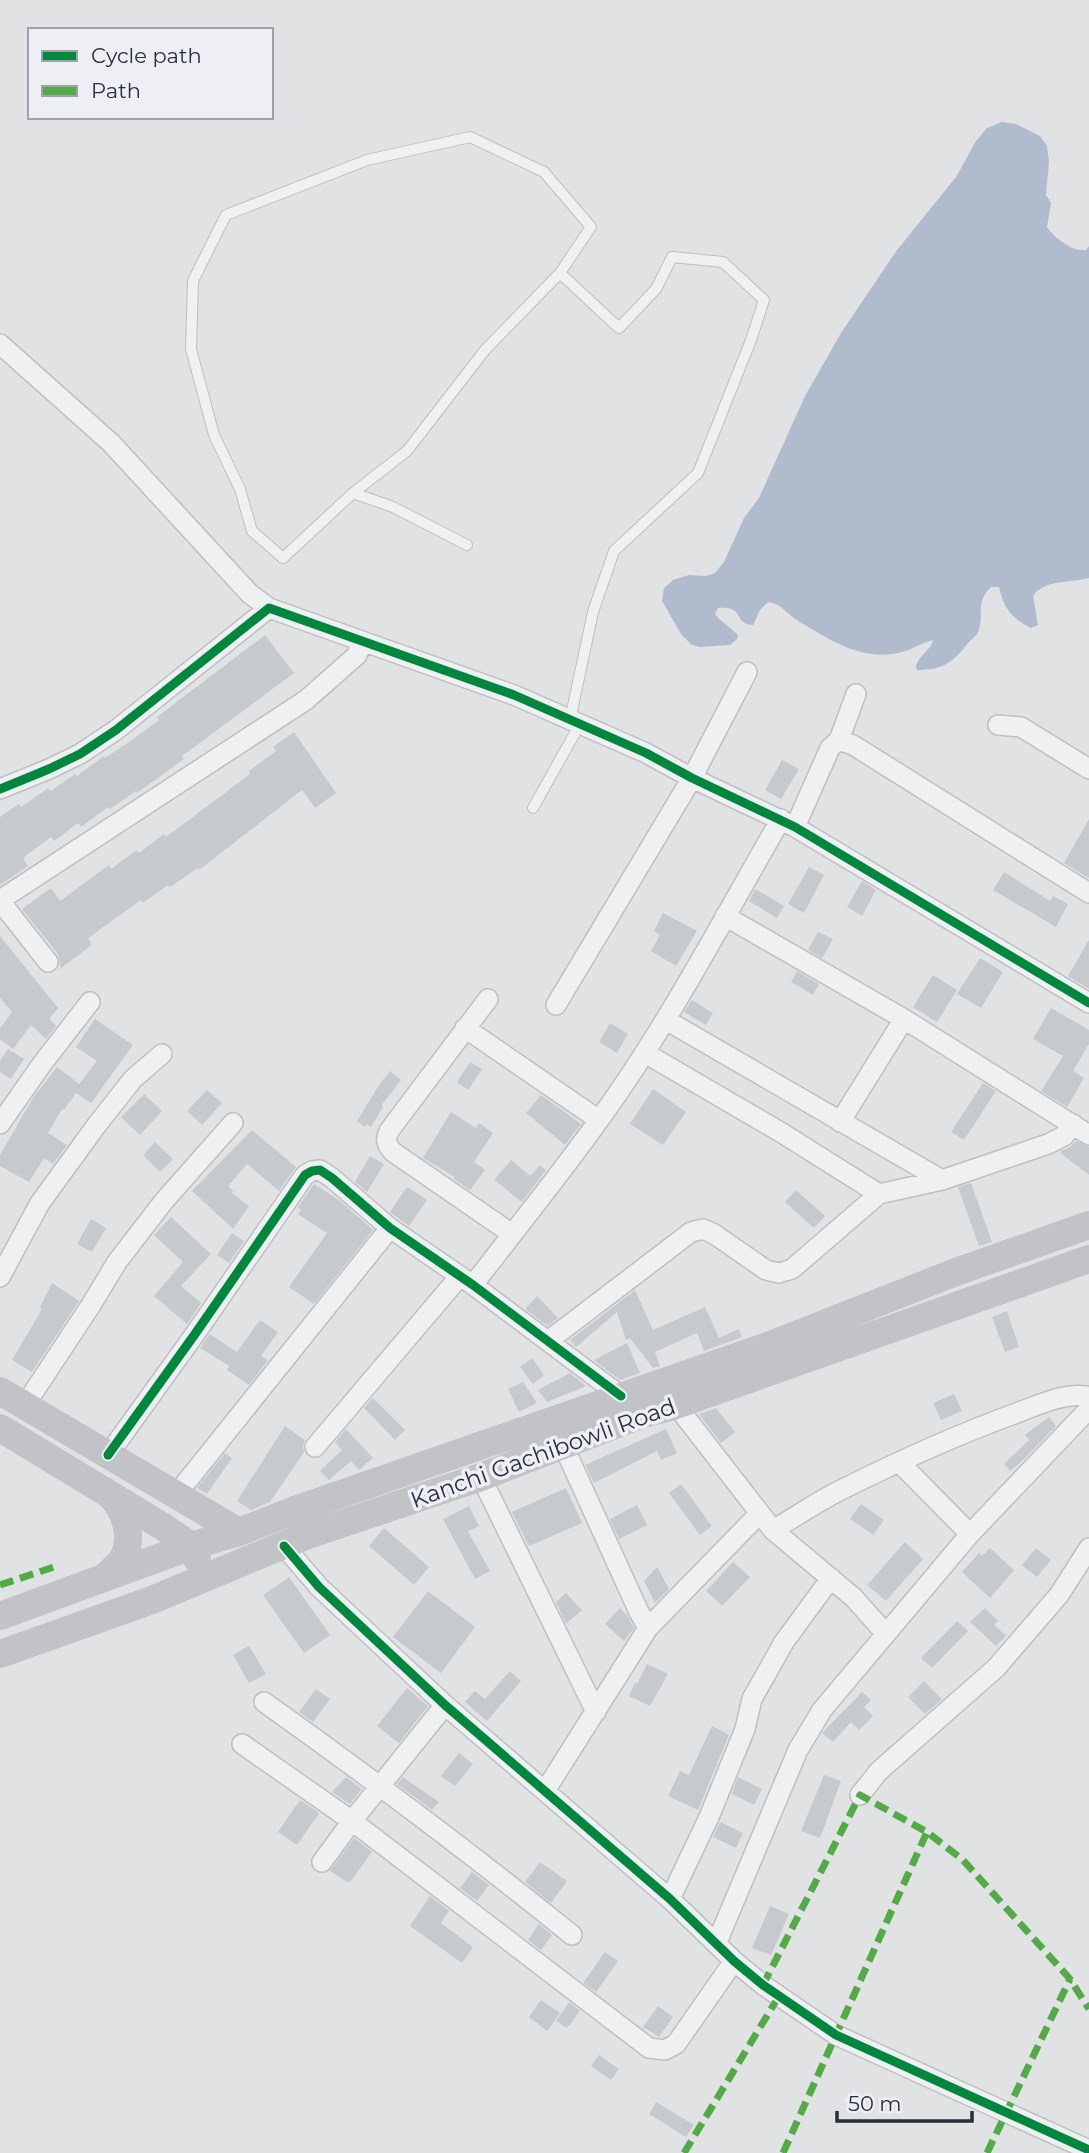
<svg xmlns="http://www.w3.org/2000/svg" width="1089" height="2153" font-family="Montserrat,sans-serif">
  <rect width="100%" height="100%" fill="#e0e2e4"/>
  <!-- water -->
  <path fill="#b0bccd" d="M 1002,122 L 1016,124 L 1040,136 L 1047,146 L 1049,162 L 1046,195 L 1051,203 L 1047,227 C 1055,238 1072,252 1086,250 L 1089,246 L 1089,578 C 1071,583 1044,579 1033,596 L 1038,625 L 1031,628 C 1012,619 1003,607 999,587 L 991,587 C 975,603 984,612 979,629 C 978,635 973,638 969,642 C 953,662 944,670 917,670 L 916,667 C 918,656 931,650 933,640 C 923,642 913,649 902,652 C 863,662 832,641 800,622 C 789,616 781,603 768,602 L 760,610 L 753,625 C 732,624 747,606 718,608 L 715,614 C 717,618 732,629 738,635 L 737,639 L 730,645 L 700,647 L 692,645 L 681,634 L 662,601 L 664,588 L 673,580 L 689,575 L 706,576 L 715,573 L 724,562 L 744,518 L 759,498 L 805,396 L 841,333 L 897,250 L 956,177 L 976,141 L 987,128 Z"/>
  <!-- building -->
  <path fill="#c7cacd" d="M 265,635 L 294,673 L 182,756 L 184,759 L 137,793 L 136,791 L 110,809 L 108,807 L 81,827 L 78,823 L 54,841 L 51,837 L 23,858 L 28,866 L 0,885 L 0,817 L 19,804 L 21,807 L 48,788 L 51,791 L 75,774 L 77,776 L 104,756 L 105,758 L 132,740 L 159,720 L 157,717 Z
    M 294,732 L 336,793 L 315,808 L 302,790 L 199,870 L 198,868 L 170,887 L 168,885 L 143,903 L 141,900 L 88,938 L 92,945 L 61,968 L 58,954 L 22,909 L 51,888 L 60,901 L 109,865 L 111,869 L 137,850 L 139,853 L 164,834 L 166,837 L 250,774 L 249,771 L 276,751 L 273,747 Z
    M 782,760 L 799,769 L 781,799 L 765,790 Z
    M 1089,819 L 1089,878 L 1064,863 Z
    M 809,867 L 824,875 L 804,913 L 788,904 Z
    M 1004,872 L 1050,901 L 1053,896 L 1068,904 L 1056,927 L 993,890 Z
    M 862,881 L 876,890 L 862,916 L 847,907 Z
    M 755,889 L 784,906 L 777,918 L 749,901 Z
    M 663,913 L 697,931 L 676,966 L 651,951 L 660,935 L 654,931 Z
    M 818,932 L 833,939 L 822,958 L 808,950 Z
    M 0,936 L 58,1008 L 49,1019 L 56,1026 L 46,1039 L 31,1025 L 13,1049 L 0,1039 L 0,1029 L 12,1012 L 0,998 Z
    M 1089,940 L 1089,989 L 1068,976 Z
    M 980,958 L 1003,972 L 981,1008 L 957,994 Z
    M 797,971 L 819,984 L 813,995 L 791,982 Z
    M 933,975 L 957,990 L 937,1022 L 913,1007 Z
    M 692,1000 L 713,1013 L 706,1025 L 684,1012 Z
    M 1051,1008 L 1089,1030 L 1089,1044 L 1073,1071 L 1084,1078 L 1067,1107 L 1041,1091 L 1063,1056 L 1033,1039 Z
    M 95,1019 L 133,1045 L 91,1103 L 76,1093 L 64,1110 L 62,1109 L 48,1133 L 67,1145 L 53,1164 L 44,1158 L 29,1182 L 0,1166 L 0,1155 L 33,1098 L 57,1067 L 79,1084 L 97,1061 L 76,1047 Z
    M 610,1023 L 628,1034 L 617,1053 L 599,1042 Z
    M 8,1049 L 24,1059 L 11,1079 L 0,1072 L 0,1061 Z
    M 470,1062 L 482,1069 L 468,1090 L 457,1082 Z
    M 390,1071 L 401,1080 L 381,1106 L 383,1107 L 371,1127 L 367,1124 L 365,1127 L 357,1121 L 379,1085 Z
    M 983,1083 L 996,1091 L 964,1140 L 951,1132 Z
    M 653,1089 L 686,1112 L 663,1145 L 630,1124 Z
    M 207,1090 L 222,1103 L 202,1125 L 187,1111 Z
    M 144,1094 L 162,1111 L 140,1135 L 121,1117 Z
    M 541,1095 L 581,1124 L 565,1145 L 526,1113 Z
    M 451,1112 L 476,1128 L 479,1123 L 493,1133 L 474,1162 L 485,1170 L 470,1190 L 454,1179 L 455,1177 L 423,1158 Z
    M 252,1130 L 296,1167 L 279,1191 L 247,1164 L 228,1186 L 233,1191 L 232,1193 L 249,1206 L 233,1229 L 192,1191 Z
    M 1076,1141 L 1089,1147 L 1089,1175 L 1059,1152 L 1070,1147 Z
    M 155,1142 L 173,1159 L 160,1172 L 143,1155 Z
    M 370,1156 L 384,1164 L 367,1192 L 355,1182 Z
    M 511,1160 L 530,1176 L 540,1165 L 546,1170 L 522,1202 L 494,1180 Z
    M 971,1183 L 992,1242 L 979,1246 L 958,1187 Z
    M 314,1184 L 340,1201 L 373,1230 L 314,1304 L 289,1287 L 327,1233 L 298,1214 L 301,1210 L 298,1207 Z
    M 407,1187 L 427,1200 L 409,1226 L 390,1212 Z
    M 796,1190 L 825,1216 L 814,1228 L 785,1202 Z
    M 171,1217 L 211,1254 L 181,1286 L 201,1303 L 187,1324 L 154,1296 L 183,1262 L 154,1235 Z
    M 91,1219 L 106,1228 L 92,1252 L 77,1244 Z
    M 232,1233 L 244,1241 L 229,1263 L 217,1255 Z
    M 52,1283 L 79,1301 L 32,1372 L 12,1360 L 42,1309 L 40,1307 Z
    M 635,1290 L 653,1330 L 705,1307 L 719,1338 L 739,1329 L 742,1337 L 704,1351 L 697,1333 L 655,1352 L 660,1366 L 653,1368 L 630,1338 L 626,1340 L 617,1312 L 576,1347 L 570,1340 Z
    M 537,1296 L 558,1318 L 548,1326 L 525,1309 Z
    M 1007,1311 L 1019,1347 L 1005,1352 L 992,1317 Z
    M 260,1320 L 278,1332 L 261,1356 L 268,1360 L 249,1385 L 227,1370 L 229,1366 L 200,1348 L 210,1334 L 237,1352 Z
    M 627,1343 L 640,1373 L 620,1380 L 594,1360 Z
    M 532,1358 L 544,1375 L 533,1384 L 520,1367 Z
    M 570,1373 L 586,1386 L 547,1402 L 538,1390 Z
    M 523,1382 L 537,1403 L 519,1412 L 508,1389 Z
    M 954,1394 L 962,1411 L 941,1420 L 933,1403 Z
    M 373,1398 L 405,1430 L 395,1440 L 364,1408 Z
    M 716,1408 L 735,1432 L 721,1443 L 699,1414 Z
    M 1049,1417 L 1056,1426 L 1021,1462 L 1010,1471 L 1004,1464 L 1029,1440 L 1025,1435 Z
    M 285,1426 L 305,1440 L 303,1446 L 304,1452 L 270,1502 L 251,1510 L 237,1501 Z
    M 346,1429 L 373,1458 L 359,1470 L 351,1461 L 329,1480 L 320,1471 L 342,1450 L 335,1442 Z
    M 666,1429 L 677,1453 L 661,1460 L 657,1451 L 594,1483 L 585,1465 Z
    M 225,1453 L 232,1458 L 207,1494 L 197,1488 Z
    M 681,1484 L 712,1526 L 700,1535 L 669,1493 Z
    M 566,1488 L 582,1523 L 529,1546 L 512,1512 Z
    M 861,1504 L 884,1520 L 873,1535 L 850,1519 Z
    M 637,1505 L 647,1525 L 619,1539 L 610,1519 Z
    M 469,1506 L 479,1526 L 468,1531 L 490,1571 L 475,1579 L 443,1519 Z
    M 384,1528 L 429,1567 L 414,1585 L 369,1546 Z
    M 905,1542 L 923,1559 L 886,1601 L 867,1585 Z
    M 990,1548 L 1014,1570 L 990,1598 L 962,1572 L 979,1553 L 982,1556 Z
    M 1036,1548 L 1051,1560 L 1037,1577 L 1022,1565 Z
    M 733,1562 L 750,1577 L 722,1606 L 706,1591 Z
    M 657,1567 L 669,1589 L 655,1603 L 644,1581 Z
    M 289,1577 L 330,1635 L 304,1653 L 263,1595 Z
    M 428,1591 L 475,1627 L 441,1673 L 393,1637 Z
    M 566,1593 L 582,1610 L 566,1624 L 556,1602 Z
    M 620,1608 L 627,1615 L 634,1628 L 624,1641 L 605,1624 Z
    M 985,1608 L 998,1621 L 994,1625 L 1006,1636 L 996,1646 L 970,1622 Z
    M 957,1621 L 968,1631 L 932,1668 L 921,1658 Z
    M 249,1646 L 266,1674 L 249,1683 L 233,1655 Z
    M 647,1664 L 668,1674 L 650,1706 L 629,1696 L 635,1683 L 637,1684 Z
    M 510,1671 L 521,1681 L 487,1721 L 465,1702 L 475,1691 L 485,1699 Z
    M 924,1681 L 942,1699 L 925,1714 L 908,1697 Z
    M 407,1688 L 428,1706 L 399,1743 L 377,1726 Z
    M 316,1689 L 330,1699 L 313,1722 L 299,1712 Z
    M 862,1692 L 871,1700 L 864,1707 L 873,1716 L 859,1730 L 851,1722 L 833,1742 L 822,1733 Z
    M 712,1726 L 729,1735 L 698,1810 L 668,1796 L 680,1771 L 689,1775 Z
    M 459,1753 L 473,1764 L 455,1786 L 441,1776 Z
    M 824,1775 L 841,1781 L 820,1838 L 801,1831 Z
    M 346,1777 L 362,1789 L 350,1804 L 332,1792 Z
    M 403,1777 L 439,1802 L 432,1810 L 397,1784 Z
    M 738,1777 L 762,1789 L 754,1805 L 732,1794 Z
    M 300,1800 L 319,1813 L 297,1845 L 278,1832 Z
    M 720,1822 L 743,1833 L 736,1848 L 713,1837 Z
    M 354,1838 L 372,1852 L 350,1882 L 347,1882 L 330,1871 Z
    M 540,1862 L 567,1881 L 551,1903 L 525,1882 Z
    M 472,1872 L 489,1885 L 477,1901 L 460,1888 Z
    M 430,1896 L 449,1911 L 441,1923 L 473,1947 L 462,1963 L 410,1926 Z
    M 770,1906 L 789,1914 L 771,1955 L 752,1948 Z
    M 539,1924 L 552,1935 L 541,1950 L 528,1940 Z
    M 605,1952 L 618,1961 L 596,1992 L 583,1983 Z
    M 541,2000 L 560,2013 L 547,2031 L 529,2017 Z
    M 569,2002 L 580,2011 L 567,2028 L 556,2021 Z
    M 658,2006 L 673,2017 L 659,2037 L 643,2027 Z
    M 599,2055 L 619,2069 L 611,2080 L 591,2066 Z
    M 656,2102 L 694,2125 L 686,2137 L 649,2114 Z"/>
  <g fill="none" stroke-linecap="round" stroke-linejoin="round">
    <!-- lane casing -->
    <g stroke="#bdbfc1" stroke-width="12">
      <path id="lane" d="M 560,273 L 485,350 L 407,451 L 353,493 L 283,558 L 252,531 L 240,489 L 214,435 L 191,349 L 193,281 L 226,215 L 367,160 L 470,137 L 544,172 L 591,227 L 560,273 L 619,328 L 656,289 L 672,257 L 723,262 L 764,300 L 751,340 L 698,473 L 614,551 L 593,612 L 570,720
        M 353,493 L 393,507 L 467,545
        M 533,808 L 580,724"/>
    </g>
    <!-- street casing -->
    <g stroke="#bdbfc1" stroke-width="22">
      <path id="street" d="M 0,344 L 111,443 L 250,594 L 269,608
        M 998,725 L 1021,727 L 1089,769
        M 839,740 L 853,745 L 1089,893
        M 0,789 L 49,769 L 80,754 L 116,730 L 269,608 L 514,695 L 646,753 L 692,778 L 795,827 L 1089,1003
        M 795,827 L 830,748 L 839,740 L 856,694
        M 0,900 L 306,700 L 357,655 L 362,641
        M 0,901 L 48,962
        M 725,916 L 904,1019 L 1089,1135
        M 488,999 L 389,1131 C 385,1140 386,1144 393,1152 L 512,1234
        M 556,1005 L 692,778 L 747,672
        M 666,1020 L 942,1180
        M 465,1028 L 599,1120
        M 645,1053 L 782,1133 L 879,1194
        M 840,1122 L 904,1019
        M 0,1124 L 42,1064 L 90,1002
        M 0,1277 L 40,1203 L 96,1126 L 133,1079 L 162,1054
        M 473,1285 C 515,1230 559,1176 599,1120 C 668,1025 722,921 781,819
        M 548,1341 L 691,1232 L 703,1229 L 714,1234 L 766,1270 L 779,1273 L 792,1269 L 879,1194 L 942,1180 L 1048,1144 L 1064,1136 L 1073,1124
        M 25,1405 L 91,1305 L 117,1262 L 164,1201 L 233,1123
        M 676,1405 L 773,1530 L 854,1598 L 885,1633
        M 315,1447 L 460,1276
        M 108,1455 L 195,1334 L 305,1175 L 312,1171 L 320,1170 L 332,1178 L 390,1228 L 473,1285 L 621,1396
        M 899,1462 L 970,1534
        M 481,1477 L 596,1712
        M 176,1495 L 390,1228
        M 773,1530 C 797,1516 821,1499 847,1487 C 901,1460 957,1435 1014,1414 C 1036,1406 1062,1393 1086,1396 L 1089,1401
        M 284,1546 L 319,1587 L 445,1705 L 670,1899 L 734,1961 L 763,1985 L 836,2035 L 1089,2150
        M 648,1628 L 759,1514
        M 264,1702 C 369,1777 472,1854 572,1935
        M 242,1744 L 352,1821 L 649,2048 L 665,2050 L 676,2044 L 734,1961
        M 545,1791 L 648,1628 L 639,1612 L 563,1445
        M 860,1795 L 879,1771 L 996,1668 L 1059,1595 L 1089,1548
        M 322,1862 L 352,1821 L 445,1705
        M 670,1899 L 709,1817 L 745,1729 L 752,1699 L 784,1642 L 831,1578
        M 717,1942 L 798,1750 L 822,1710 L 970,1534 L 1087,1411 L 1089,1406"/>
    </g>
    <!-- lane -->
    <use href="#lane" stroke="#eff0f1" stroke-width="10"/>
    <!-- street -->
    <use href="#street" stroke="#eff0f1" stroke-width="19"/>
    <!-- secondary -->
    <path stroke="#c1c3c7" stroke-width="28" d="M 0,1391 L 239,1532
      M 0,1428 L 165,1528 L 191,1546 L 197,1559
      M 105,1577 C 111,1571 120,1564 124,1557 C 133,1536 126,1511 110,1495
      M 0,1616 L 191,1546 L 239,1532 L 295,1510 L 765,1347 L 956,1272 L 1089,1225
      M 0,1654 L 152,1600 L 305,1536 L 481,1477 L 643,1414 L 670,1407 L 1089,1259"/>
    <!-- quiet -->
    <path stroke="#53ab46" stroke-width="7" stroke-dasharray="14 7" stroke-linecap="butt" d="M 0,1585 L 54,1567
      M 763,1985 L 860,1795 L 927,1832 L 963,1860 L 1070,1979 L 1089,2009
      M 684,2153 L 779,1996
      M 783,2153 L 927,1832
      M 987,2153 L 1070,1979"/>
    <!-- cycleway casing -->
    <g stroke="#edeff4" stroke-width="13">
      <path id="cycleway" d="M 0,789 L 49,769 L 80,754 L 116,730 L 269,608 L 514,695 L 646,753 L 692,778 L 795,827 L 1089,1003
        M 108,1455 L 195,1334 L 305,1175 L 312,1171 L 320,1170 L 332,1178 L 390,1228 L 473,1285 L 621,1396
        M 284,1546 L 319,1587 L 445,1705 L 670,1899 L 734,1961 L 763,1985 L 836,2035 L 1089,2150"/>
    </g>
    <!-- cycleway -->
    <use href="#cycleway" stroke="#00873e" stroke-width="9"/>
  </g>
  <g text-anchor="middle" stroke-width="7" stroke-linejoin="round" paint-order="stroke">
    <!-- street labels -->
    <g font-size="23" fill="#292e3c" stroke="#edeff4">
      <text transform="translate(543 1453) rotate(-20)" y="8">Kanchi Gachibowli Road</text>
    </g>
  </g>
  <!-- legend -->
  <rect x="28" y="28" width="245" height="91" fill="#edeff4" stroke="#9fa2aa" stroke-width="2"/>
  <rect x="42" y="51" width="35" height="10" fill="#00873e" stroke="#9fa2aa" stroke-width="2"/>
  <text x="91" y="63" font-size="21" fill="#292e3c">Cycle path</text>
  <rect x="42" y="86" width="35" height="10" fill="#53ab46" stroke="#9fa2aa" stroke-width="2"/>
  <text x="91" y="98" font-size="21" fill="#292e3c">Path</text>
  <!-- scale -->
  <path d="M837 2111v10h135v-10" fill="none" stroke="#292e3c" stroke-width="3.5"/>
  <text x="848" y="2111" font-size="21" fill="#292e3c" stroke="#edeff4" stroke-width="5" paint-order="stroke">50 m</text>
</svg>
